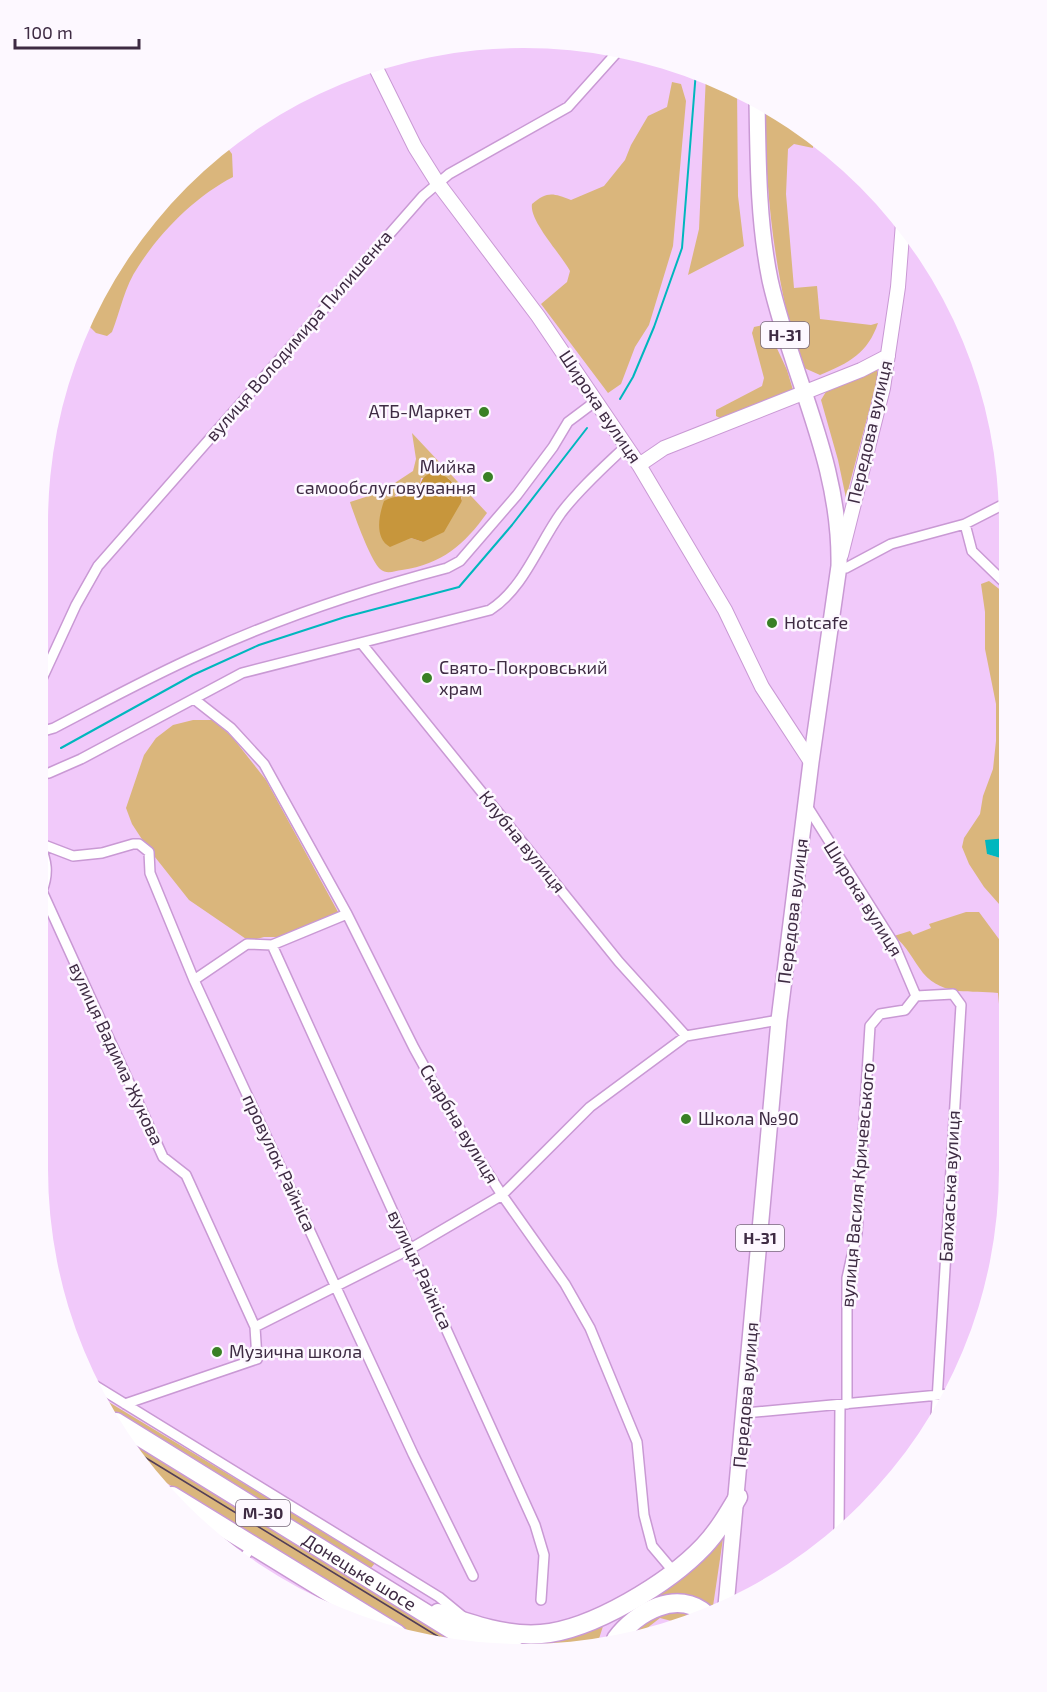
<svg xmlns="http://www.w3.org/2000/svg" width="1047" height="1692" font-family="'Exo 2',sans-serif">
  <rect width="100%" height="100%" fill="#f1c9fa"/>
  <!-- green -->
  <path fill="#dab67c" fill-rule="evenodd" d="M 706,75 L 737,87 L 738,196 L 744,246 L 688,275 L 699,229 Z
    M 672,82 L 681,84 L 686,101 L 673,246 L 649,325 L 635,347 L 621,384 L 608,393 L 541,304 L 567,282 L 570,271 C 561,254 529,221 532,204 C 547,191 553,193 571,200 L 604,186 L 625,160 L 631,145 L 648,116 L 667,107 Z
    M 764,104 L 813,134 L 813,148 L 794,144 L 788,149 L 786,194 L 794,288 L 817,286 L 820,319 L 871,325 L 878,323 C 868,353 849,363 820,375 L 802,367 C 774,280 766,194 764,104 Z
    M 224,143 L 232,154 L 233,177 C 196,196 160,232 138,267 C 125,285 120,312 112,332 L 107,336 L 96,333 L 84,321 L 138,228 L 203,158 Z
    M 763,325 L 768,329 L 787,370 L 793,390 L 777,401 L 759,403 L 722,419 L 716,416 L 716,410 L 762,386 L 764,378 L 752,333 L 754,327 Z
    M 876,370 L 879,373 L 846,498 L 838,460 L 821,400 L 827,390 Z
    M 412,433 L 487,513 C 464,545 442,564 402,570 C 394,571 387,575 380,569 C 371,561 354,515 350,502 L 381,492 L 413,471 L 416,459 ZM 421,478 L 448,478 L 460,490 L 462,501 L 423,542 L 411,538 L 395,495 L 419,490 Z
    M 989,581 L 1003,592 L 1008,606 L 1007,838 L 987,854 L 1007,860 L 1007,913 L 984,887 L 969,864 L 962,847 L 964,838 L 980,814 L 983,796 L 993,769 L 996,741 L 996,704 L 985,649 L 985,612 L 981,584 Z
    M 193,720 L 214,720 L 233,738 L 266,780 L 338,912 L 282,937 L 264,937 L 249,941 L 189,900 L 147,847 L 132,824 L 126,808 L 144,755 L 156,738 L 173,725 Z
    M 966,912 L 979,912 L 1007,950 L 1006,1116 L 1001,1116 L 1003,1048 L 998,993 C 971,990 944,997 923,973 C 913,960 907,946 894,936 L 910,931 L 913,935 L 931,928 L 929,924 Z
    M 102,1398 L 375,1563 L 371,1568 L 109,1410 Z
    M 123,1436 L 464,1645 L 418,1637 L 142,1468 Z
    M 724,1532 L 712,1613 L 698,1603 L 614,1630 L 624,1615 Z
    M 674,1608 L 702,1617 L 687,1625 L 660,1618 L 637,1636 L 622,1638 L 640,1624 Z
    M 604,1623 L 598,1642 L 533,1653 L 509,1638 Z"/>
  <!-- forest -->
  <path fill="#c7963c" d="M 438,472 C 451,479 459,487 462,501 L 444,532 L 423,542 L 411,538 L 390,547 C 374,538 379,515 384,501 C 395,495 409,496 419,490 C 422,477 424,474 438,472 Z"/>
  <!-- water -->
  <path fill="#00b7be" d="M 1007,838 L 1007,860 L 987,854 L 985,840 Z"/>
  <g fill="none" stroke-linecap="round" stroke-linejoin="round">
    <!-- stream -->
    <path stroke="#00b7be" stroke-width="2" d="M 620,399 L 633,377 L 654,327 L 682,248 L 696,71
      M 61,748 L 193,675 L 259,645 L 345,617 L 459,587 L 512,525 L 587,428"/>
    <!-- street casing -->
    <g stroke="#c999d4" stroke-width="12">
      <path id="street" d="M 965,524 L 972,551 L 1008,586
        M 839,566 L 846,568 L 891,544 L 965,524 L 1008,502
        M 362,644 L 619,962 L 686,1036
        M 40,683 L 76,605 L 98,566 L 423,196 L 449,174 L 568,107 L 620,49
        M 194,699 L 231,728 L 264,764 L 347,914 L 414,1048 L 451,1115 L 502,1195 L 565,1284 L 590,1328 L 637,1442 L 644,1515 L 652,1546 L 674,1572
        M 40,732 L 54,728 C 102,703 151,676 201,654 C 280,618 363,590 447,568 L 460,561 L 517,495 L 553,447 L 568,422 L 596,401
        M 40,774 L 49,773 L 81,759 L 242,673 L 490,610 C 524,588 538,545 561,513 C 580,488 604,467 626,446
        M 807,806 L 894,944 L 916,996
        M 39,843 L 73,856 L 102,853 L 133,844 L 139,844 L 149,852 L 150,873 L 194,980 L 413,1454 L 473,1576
        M 39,843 C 47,861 49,873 42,891 L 163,1157 L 186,1175 L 255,1327 L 257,1359 L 125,1404
        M 272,945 L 535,1525 L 544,1555 L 541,1600
        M 194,980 L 247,944 L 272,945 L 347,914
        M 916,996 L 953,994 L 961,1005 L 936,1417
        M 255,1327 L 410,1249 L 502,1195 L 590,1107 L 686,1036 L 779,1020
        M 96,1386 L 439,1597 L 462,1616
        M 847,1404 L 847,1278 L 857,1233 L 870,1026 L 880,1014 L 905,1010 L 916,996
        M 745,1413 L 950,1394
        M 839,1530 L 840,1405
        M 242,1561 L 252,1546"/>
    </g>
    <!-- secondary casing -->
    <g stroke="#c999d4" stroke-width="16">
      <path id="secondary" d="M 373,62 L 415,147 L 437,182 L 538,316 L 639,465 L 725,610 L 762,687 L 811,762
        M 639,465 L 664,448 L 861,370 L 888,356
        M 841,555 L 883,388 L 898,287 L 903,223"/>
    </g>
    <!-- primary casing -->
    <g stroke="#c999d4" stroke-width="18">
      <path id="primary" d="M 726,1606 L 779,1020 L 811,762 L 839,566 C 841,462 792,378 770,280 C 758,221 758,160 757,99"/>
    </g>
    <!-- highway casing -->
    <g stroke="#c999d4" stroke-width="21">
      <g id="highway">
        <path id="s1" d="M 116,1422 L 480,1647"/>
        <path d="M 172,1496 L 397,1634"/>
        <path d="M 438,1613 C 470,1624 507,1637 541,1634 C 592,1630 669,1583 704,1546 C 718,1531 728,1514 738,1497"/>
        <path d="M 481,1630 L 521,1654"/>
        <path d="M 616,1639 C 636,1612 678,1588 707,1615"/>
      </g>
    </g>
    <!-- street -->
    <use href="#street" stroke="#fff" stroke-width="9"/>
    <!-- secondary -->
    <use href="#secondary" stroke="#fff" stroke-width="14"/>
    <!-- primary -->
    <use href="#primary" stroke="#fff" stroke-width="15"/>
    <!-- highway -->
    <use href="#highway" stroke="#fff" stroke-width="18"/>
    <!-- tram -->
    <path stroke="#533e58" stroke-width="1.5" d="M 128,1447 L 447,1642"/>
  </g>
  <!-- markers -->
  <g fill="#398025" stroke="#fdf8ff" stroke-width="2">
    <circle cx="484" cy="412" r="6"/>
    <circle cx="488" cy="477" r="6"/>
    <circle cx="772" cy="623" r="6"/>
    <circle cx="427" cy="678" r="6"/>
    <circle cx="686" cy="1119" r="6"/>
    <circle cx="217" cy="1352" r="6"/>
  </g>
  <g text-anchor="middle" stroke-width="5" stroke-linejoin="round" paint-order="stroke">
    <!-- shield labels -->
    <g fill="#fdf8ff" stroke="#77687b" stroke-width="1.5">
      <rect x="761" y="322" width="48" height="26" rx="4.5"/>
      <rect x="736" y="1225" width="48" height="26" rx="4.5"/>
      <rect x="236" y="1500" width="54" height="26" rx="4.5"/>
    </g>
    <g font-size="16" font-weight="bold" fill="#3e2b43">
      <text x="785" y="341">Н-31</text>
      <text x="760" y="1244">Н-31</text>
      <text x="263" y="1519">М-30</text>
    </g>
    <!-- street labels -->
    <g font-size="18" fill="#3e2b43" stroke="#fdf8ff">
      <text transform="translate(299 336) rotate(-49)" y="6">вулиця Володимира Пилишенка</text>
      <text transform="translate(600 407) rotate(56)" y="6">Широка вулиця</text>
      <text transform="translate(870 432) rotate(-77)" y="6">Передова вулиця</text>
      <text transform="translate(522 842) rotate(51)" y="6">Клубна вулиця</text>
      <text transform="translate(863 899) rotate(58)" y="6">Широка вулиця</text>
      <text transform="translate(793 911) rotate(-83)" y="6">Передова вулиця</text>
      <text transform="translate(116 1054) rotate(65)" y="6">вулиця Вадима Жукова</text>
      <text transform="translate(459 1124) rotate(59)" y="6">Скарбна вулиця</text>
      <text transform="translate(279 1163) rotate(65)" y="6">провулок Райніса</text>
      <text transform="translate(858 1185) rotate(-85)" y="6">вулиця Василя Кричевського</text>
      <text transform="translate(950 1186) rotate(-87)" y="6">Балхаська вулиця</text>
      <text transform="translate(420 1270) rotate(65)" y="6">вулиця Райніса</text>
      <text transform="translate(746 1395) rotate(-85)" y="6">Передова вулиця</text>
      <text dy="6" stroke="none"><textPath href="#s1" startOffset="286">Донецьке шосе</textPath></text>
    </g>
    <!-- poi labels -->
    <g font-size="18" fill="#3e2b43" stroke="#fdf8ff" text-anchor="start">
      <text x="472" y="418" text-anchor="end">АТБ-Маркет</text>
      <text x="476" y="473" text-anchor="end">Мийка<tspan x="476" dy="21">самообслуговування</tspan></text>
      <text x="784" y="629">Hotcafe</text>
      <text x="439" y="674">Свято-Покровський<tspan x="439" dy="21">храм</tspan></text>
      <text x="698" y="1125">Школа №90</text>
      <text x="229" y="1358">Музична школа</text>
    </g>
  </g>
  <!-- crop -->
  <path d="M0 0H1047V1692H0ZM523 48H524A475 475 0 0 1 999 523V1169A475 475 0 0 1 524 1644H523A475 475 0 0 1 48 1169V523A475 475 0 0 1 523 48Z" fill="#fdf8ff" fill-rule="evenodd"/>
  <!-- scale -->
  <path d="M15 39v9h124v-9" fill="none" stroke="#3e2b43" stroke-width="3"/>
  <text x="24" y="39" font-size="18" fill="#3e2b43" stroke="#fdf8ff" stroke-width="4.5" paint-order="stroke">100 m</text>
</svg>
